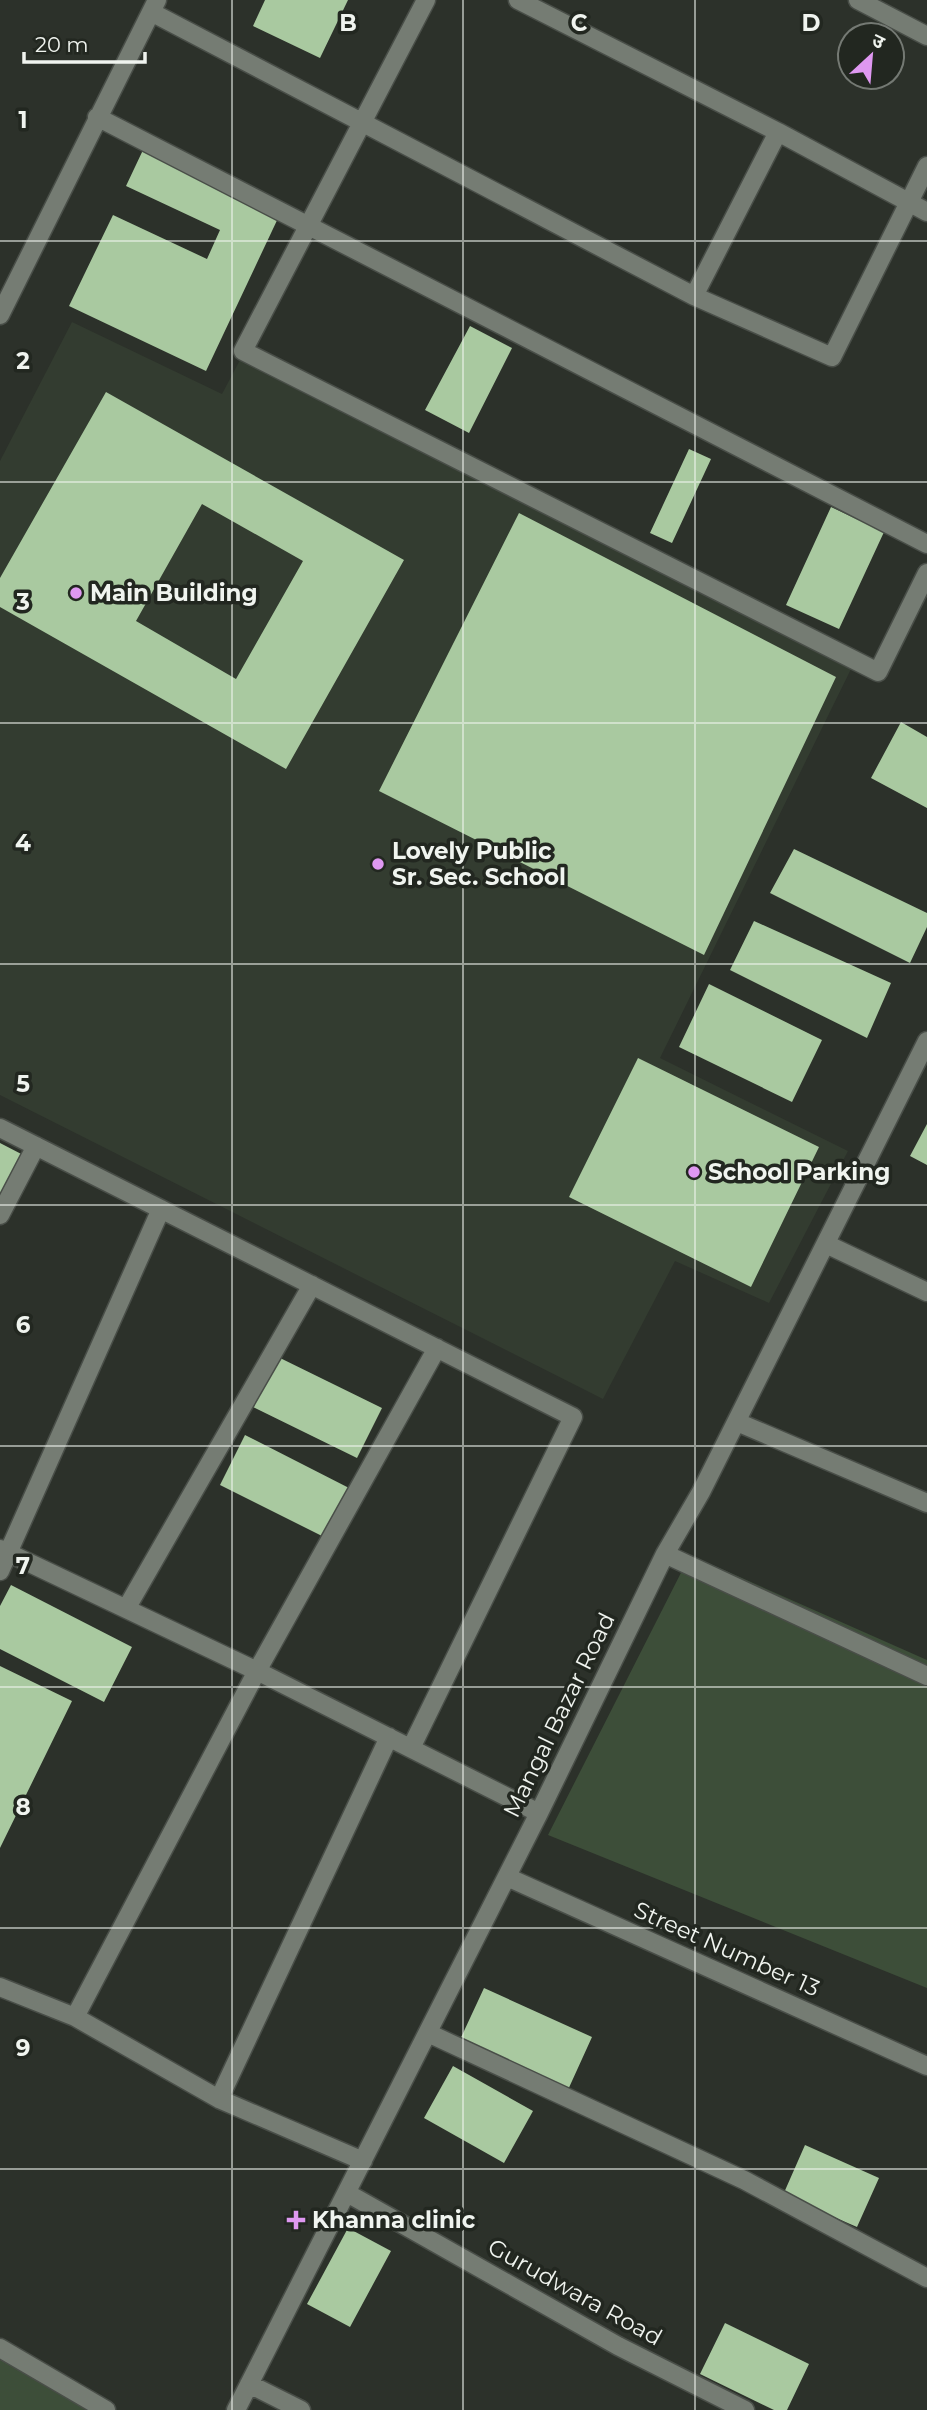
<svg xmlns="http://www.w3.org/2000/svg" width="927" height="2410" font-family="Montserrat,'Noto Sans Devanagari',sans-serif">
  <rect width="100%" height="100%" fill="#2c312a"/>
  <!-- built -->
  <path fill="#333c30" d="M 72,322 L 222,394 L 240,360 L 851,669 L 660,1058 L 848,1151 L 769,1303 L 675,1261 L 603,1399 L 0,1095 L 0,461 Z"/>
  <!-- green -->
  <path fill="#3d4e39" d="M 690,1555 L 927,1660 L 927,1988 L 548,1835 Z
    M 0,2359 L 113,2410 L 0,2410 Z"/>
  <!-- building -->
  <path fill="#a9c9a0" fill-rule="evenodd" d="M 265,0 L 348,0 L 320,58 L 253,26 Z
    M 143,150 L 280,214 L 206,371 L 69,306 L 113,215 L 207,259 L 220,230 L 126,186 Z
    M 470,326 L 512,348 L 469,433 L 425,410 Z
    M 106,392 L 404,560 L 286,769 L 0,607 L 0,578 ZM 202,504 L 303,561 L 236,679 L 136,621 Z
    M 689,449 L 711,459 L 672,543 L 650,533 Z
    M 831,507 L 884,532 L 839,629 L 786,605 Z
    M 519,513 L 836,677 L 704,955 L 379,791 Z
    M 901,722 L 927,737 L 927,808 L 871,778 Z
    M 794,849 L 927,913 L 927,927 L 910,963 L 770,893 Z
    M 754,921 L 891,983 L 867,1038 L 730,970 Z
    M 709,984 L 822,1040 L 792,1102 L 679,1047 Z
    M 638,1058 L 819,1147 L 751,1287 L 569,1197 Z
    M 927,1124 L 927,1165 L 910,1156 Z
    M 0,1143 L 29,1158 L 0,1214 Z
    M 276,1356 L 382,1408 L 357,1458 L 251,1406 Z
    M 245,1435 L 351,1489 L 326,1538 L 220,1485 Z
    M 11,1585 L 132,1647 L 104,1702 L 0,1649 L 0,1606 Z
    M 0,1666 L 72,1701 L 0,1848 Z
    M 484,1988 L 592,2037 L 567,2092 L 458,2044 Z
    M 453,2066 L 533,2111 L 504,2163 L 424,2118 Z
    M 805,2145 L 879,2178 L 857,2227 L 783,2195 Z
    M 348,2228 L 391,2251 L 350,2327 L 307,2304 Z
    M 725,2323 L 809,2364 L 787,2410 L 774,2410 L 700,2374 Z"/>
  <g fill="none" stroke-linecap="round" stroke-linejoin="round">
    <!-- minor casing -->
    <g stroke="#494e48" stroke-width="21">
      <path id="minor" d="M 426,0 L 243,351 L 878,672 L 927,573
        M 518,0 L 778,132 L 927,212
        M 858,0 L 927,36
        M 151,12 L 694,296 L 832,357 L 927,166
        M 97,117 L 927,544
        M 694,296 L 778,132
        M 0,315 L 157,0
        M 0,1128 L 573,1417 L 411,1748
        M 0,1215 L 36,1146
        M 826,1244 L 927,1292
        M 737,1422 L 927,1503
        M 0,1549 L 257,1671 L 539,1813
        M 665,1554 L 927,1676
        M 0,1571 L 161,1209
        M 126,1609 L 312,1285
        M 507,1877 L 927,2066
        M 0,1987 L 75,2017 L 219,2099 L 363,2161
        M 75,2017 L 257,1671 L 437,1348
        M 428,2033 L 744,2180 L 927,2278
        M 219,2099 L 389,1737
        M 347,2193 L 618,2346 L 745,2410
        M 0,2348 L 106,2410
        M 249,2384 L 301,2410
        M 236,2410 L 539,1813 L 665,1554 L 701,1492 L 927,1041"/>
    </g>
    <!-- minor -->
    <use href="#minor" stroke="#757c73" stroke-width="18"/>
  </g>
  <!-- grid -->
  <path fill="none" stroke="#f0f4ef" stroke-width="2" stroke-opacity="0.55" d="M 232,0 L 232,2410M 463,0 L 463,2410M 695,0 L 695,2410M 0,241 L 927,241M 0,482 L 927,482M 0,723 L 927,723M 0,964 L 927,964M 0,1205 L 927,1205M 0,1446 L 927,1446M 0,1687 L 927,1687M 0,1928 L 927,1928M 0,2169 L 927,2169"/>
  <!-- markers -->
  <g fill="#df98f1" stroke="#222720" stroke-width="2.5">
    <circle cx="76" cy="593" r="7"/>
    <circle cx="378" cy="864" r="7"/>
    <circle cx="694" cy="1172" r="7"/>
    <path d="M292.5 2209.5h7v7h7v7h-7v7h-7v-7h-7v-7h7z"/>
  </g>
  <g text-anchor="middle" stroke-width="7" stroke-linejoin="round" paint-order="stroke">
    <!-- poi labels -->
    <g font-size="23" font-weight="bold" fill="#f0f4ef" stroke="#222720" text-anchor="start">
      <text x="90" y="601">Main Building</text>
      <text x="392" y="859">Lovely Public<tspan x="392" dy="26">Sr. Sec. School</tspan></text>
      <text x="708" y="1180">School Parking</text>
      <text x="312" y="2228">Khanna clinic</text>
    </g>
    <!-- street labels -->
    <g font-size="23" fill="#f0f4ef" stroke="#222720">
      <text transform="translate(559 1715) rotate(-64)" y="8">Mangal Bazar Road</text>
      <text transform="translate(727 1949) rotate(24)" y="8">Street Number 13</text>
      <text transform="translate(575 2292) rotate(29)" y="8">Gurudwara Road</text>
    </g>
  </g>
  <g font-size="23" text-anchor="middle" font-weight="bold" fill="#f0f4ef" stroke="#222720" stroke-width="7" stroke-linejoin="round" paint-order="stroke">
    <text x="348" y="31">B</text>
    <text x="579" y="31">C</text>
    <text x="811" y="31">D</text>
    <text x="23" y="128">1</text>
    <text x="23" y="369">2</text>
    <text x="23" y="610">3</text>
    <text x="23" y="851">4</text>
    <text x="23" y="1092">5</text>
    <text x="23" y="1333">6</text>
    <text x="23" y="1574">7</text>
    <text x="23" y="1815">8</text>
    <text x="23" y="2056">9</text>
  </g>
  <!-- north arrow -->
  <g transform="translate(871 56) rotate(26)"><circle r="33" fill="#222720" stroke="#747973" stroke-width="2"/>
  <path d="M0-5L12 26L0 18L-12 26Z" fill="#df98f1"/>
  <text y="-10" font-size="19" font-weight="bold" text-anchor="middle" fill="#f0f4ef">उ</text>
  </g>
  <!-- scale -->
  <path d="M24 52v10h121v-10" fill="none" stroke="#f0f4ef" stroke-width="3.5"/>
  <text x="35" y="52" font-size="21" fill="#f0f4ef" stroke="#222720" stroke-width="5" paint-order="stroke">20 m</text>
</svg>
